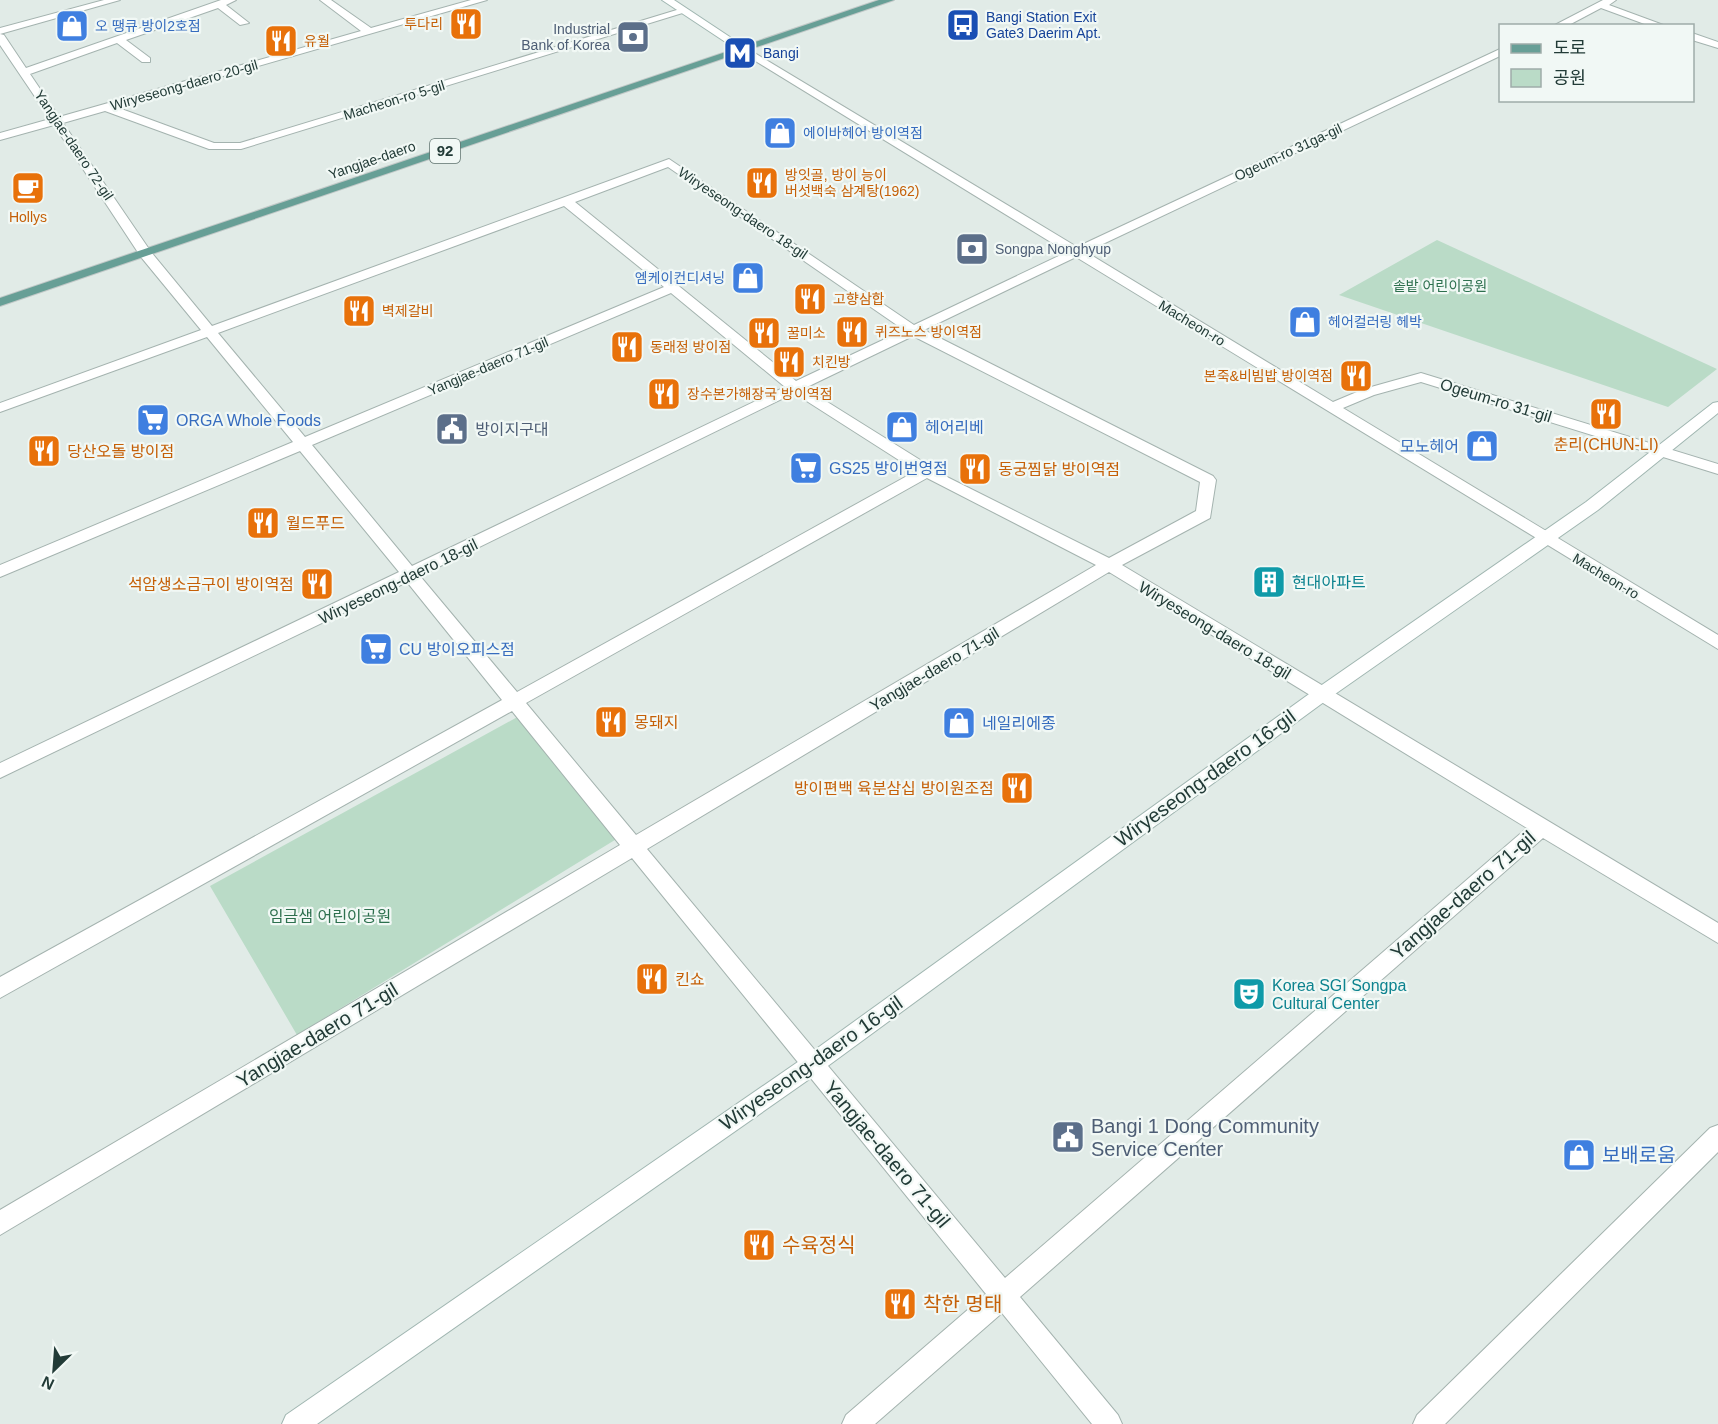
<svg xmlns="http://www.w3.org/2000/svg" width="1718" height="1424" font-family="Helvetica,'Noto Sans KR',sans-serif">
  <rect width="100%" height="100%" fill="#e1ebe7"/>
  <!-- green -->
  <path fill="#badbc7" d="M 1437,240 L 1717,369 L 1668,407 L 1339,295 Z
    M 521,715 L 623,835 L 297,1035 L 210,886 Z"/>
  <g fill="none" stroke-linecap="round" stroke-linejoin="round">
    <!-- street casing -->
    <g stroke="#a4b3af" stroke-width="2">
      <path id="street" d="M 104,0 L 120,0 L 0,34 L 4,35 L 26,68 L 221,0 L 236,0 L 226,5 L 249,23 L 240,25 L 218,8 L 126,40 L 150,58 L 150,62 L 142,62 L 117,43 L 30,74 L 59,117 L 361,31 L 320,0 L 331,0 L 371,28 L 471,0 L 487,0 L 116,107 L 214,143 L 240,143 L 680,9 L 689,11 L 241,149 L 209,149 L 105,111 L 63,123 L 151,252 L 212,326 L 669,159 L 914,325 L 1067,252 L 739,51 L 738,49 L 743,46 L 1077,247 L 1500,49 L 1500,56 L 1086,252 L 1333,402 L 1364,389 L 1421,373 L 1718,464 L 1718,474 L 1421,382 L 1374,395 L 1343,408 L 1718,635 L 1718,649 L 1076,257 L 924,330 L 1213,476 L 1216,480 L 1210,518 L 1122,565 L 1718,923 L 1718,943 L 1543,838 L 1020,1297 L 1118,1415 L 1122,1424 L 1092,1424 L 1002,1313 L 875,1424 L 842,1424 L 846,1415 L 986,1294 L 632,858 L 0,1235 L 0,1210 L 620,845 L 512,711 L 0,998 L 0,977 L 502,700 L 407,582 L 0,778 L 0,763 L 399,572 L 300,451 L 0,577 L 0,565 L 293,442 L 207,337 L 0,412 L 0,403 L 201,330 L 141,257 L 54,125 L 0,140 L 0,133 L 50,119 L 0,45 L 0,28 ZM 668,167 L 904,330 L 796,381 L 575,202 ZM 564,206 L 664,287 L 305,437 L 218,333 ZM 671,293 L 785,387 L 412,566 L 312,445 ZM 913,336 L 1200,482 L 1196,511 L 1109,558 L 949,478 L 805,388 ZM 794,393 L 916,471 L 517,692 L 420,576 ZM 927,478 L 1096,565 L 636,835 L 526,703 ZM 1109,572 L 1527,828 L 1005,1278 L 647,849 Z
        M 1603,0 L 1616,0 L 1609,5 L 1666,26 L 1650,26 L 1601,8 L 1567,26 L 1553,26 Z
        M 1692,33 L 1718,42 L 1718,48 L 1692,40 Z
        M 1718,1125 L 1718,1152 L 1445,1424 L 1413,1424 L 1417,1415 L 1710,1128 Z"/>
    </g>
    <!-- secondary casing -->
    <g stroke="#a0b6b1" stroke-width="2">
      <path id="secondary" d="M 662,0 L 674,0 L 748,49 L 739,51 Z
        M 1718,402 L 1718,413 L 1598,510 L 1328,699 L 821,1071 L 317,1424 L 282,1424 L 286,1415 L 805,1057 L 1316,689 L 1586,502 L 1713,403 Z"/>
    </g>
    <!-- primary casing -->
    <g stroke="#c1c8c7" stroke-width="2">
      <path id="primary" d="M 879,0 L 894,0 L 0,306 L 0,298 Z"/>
    </g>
    <!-- street -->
    <use href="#street" fill="#fff" fill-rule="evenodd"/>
    <!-- secondary -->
    <use href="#secondary" fill="#fff" fill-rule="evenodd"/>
    <!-- primary -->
    <use href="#primary" fill="#679f96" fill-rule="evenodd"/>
  </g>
  <!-- icons -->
  <defs>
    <g id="restaurant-square" transform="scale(1.725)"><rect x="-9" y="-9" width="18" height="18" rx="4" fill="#e8710a" stroke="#f1f8f5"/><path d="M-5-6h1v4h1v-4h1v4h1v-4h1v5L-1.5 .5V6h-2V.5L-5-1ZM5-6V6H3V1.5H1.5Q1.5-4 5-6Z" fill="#fff"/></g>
    <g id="bus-square" transform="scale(1.725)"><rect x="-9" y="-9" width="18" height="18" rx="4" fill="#1a4fb4" stroke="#f1f8f5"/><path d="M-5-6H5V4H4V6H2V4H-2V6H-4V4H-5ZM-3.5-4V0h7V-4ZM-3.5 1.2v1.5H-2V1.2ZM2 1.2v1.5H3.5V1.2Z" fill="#fff"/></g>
    <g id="shop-square" transform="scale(1.725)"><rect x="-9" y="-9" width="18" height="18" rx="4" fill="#3f7fe0" stroke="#f1f8f5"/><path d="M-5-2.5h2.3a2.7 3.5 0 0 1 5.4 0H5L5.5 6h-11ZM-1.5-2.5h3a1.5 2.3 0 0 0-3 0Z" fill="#fff"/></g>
    <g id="bank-square" transform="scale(1.725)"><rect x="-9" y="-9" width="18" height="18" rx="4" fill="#5c6f8a" stroke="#f1f8f5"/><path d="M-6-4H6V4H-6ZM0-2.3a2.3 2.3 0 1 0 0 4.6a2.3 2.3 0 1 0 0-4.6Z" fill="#fff"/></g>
    <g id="metro-square" transform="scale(1.725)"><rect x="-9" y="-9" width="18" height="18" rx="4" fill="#1a4fb4" stroke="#f1f8f5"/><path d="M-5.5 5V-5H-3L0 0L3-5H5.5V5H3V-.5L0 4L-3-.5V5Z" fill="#fff"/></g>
    <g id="cafe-square" transform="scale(1.725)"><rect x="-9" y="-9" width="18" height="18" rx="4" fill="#e8710a" stroke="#f1f8f5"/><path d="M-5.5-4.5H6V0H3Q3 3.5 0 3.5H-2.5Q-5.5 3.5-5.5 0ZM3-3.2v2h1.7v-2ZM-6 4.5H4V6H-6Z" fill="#fff"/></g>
    <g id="supermarket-square" transform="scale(1.725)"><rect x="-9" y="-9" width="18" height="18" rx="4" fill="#3f7fe0" stroke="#f1f8f5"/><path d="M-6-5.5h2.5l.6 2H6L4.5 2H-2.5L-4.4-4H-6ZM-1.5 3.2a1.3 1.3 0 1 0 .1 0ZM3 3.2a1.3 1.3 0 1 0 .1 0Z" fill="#fff"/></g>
    <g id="civic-square" transform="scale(1.725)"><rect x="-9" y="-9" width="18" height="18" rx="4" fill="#5c6f8a" stroke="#f1f8f5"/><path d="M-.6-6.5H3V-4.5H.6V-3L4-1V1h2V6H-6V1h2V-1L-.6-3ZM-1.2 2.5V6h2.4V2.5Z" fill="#fff"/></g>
    <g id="building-square" transform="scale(1.725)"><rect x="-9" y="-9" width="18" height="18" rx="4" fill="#0f9aa8" stroke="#f1f8f5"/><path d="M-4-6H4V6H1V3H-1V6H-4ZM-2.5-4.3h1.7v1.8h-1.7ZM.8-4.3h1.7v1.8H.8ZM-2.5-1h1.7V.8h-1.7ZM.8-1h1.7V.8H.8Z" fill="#fff"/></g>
    <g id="theatre-square" transform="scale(1.725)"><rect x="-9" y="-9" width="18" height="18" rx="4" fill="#0f9aa8" stroke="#f1f8f5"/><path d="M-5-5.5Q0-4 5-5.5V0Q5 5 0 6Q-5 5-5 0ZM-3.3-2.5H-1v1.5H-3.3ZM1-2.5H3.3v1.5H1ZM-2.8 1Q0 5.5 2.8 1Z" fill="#fff"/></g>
  </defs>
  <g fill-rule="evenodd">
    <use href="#restaurant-square" x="466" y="24"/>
    <use href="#bus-square" x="963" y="25"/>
    <use href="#shop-square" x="72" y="26"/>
    <use href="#bank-square" x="633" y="37"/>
    <use href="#restaurant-square" x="281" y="41"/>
    <use href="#metro-square" x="740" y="53"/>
    <use href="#shop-square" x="780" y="133"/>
    <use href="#restaurant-square" x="762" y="183"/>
    <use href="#cafe-square" x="28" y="188"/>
    <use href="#bank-square" x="972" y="249"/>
    <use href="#shop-square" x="748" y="278"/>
    <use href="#restaurant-square" x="810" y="299"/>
    <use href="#restaurant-square" x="359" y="311"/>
    <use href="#shop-square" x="1305" y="322"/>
    <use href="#restaurant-square" x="852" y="332"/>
    <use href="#restaurant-square" x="764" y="333"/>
    <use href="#restaurant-square" x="627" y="347"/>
    <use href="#restaurant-square" x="789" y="362"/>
    <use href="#restaurant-square" x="1356" y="376"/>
    <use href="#restaurant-square" x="664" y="394"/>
    <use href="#restaurant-square" x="1606" y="414"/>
    <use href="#supermarket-square" x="153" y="420"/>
    <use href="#shop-square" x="902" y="427"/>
    <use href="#civic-square" x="452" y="429"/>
    <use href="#shop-square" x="1482" y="446"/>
    <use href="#restaurant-square" x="44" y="451"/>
    <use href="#supermarket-square" x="806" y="468"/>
    <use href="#restaurant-square" x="975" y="469"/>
    <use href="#restaurant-square" x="263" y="523"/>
    <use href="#building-square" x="1269" y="582"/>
    <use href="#restaurant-square" x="317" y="584"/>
    <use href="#supermarket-square" x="376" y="649"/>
    <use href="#restaurant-square" x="611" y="722"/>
    <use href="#shop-square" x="959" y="723"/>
    <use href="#restaurant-square" x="1017" y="788"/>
    <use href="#restaurant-square" x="652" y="979"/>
    <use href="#theatre-square" x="1249" y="994"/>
    <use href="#civic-square" x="1068" y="1137"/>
    <use href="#shop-square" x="1579" y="1155"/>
    <use href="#restaurant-square" x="759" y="1245"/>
    <use href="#restaurant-square" x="900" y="1304"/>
  </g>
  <g text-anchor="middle" stroke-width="4.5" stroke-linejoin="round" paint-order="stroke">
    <!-- far-transit labels -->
    <g font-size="14" fill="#164399" stroke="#f1f8f5" text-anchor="start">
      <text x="986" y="22">Bangi Station Exit<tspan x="986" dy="16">Gate3 Daerim Apt.</tspan></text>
      <text x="763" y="58">Bangi</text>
    </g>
    <!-- far-food labels -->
    <g font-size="14" fill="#c56008" stroke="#f1f8f5" text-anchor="start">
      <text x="443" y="29" text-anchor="end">투다리</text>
      <text x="304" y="46">유월</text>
      <text x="785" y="180">방잇골, 방이 능이<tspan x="785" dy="16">버섯백숙 삼계탕(1962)</tspan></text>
      <text x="28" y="222" text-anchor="middle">Hollys</text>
      <text x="833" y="304">고향삼합</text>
      <text x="382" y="316">벽제갈비</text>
      <text x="875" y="337">퀴즈노스 방이역점</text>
      <text x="787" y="338">꿀미소</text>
      <text x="650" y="352">동래정 방이점</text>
      <text x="812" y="367">치킨방</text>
      <text x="1333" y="381" text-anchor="end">본죽&amp;비빔밥 방이역점</text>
      <text x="687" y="399">장수본가해장국 방이역점</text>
    </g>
    <!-- far-shop labels -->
    <g font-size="14" fill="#366cbe" stroke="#f1f8f5" text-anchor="start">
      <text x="95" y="31">오 땡큐 방이2호점</text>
      <text x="803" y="138">에이바헤어 방이역점</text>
      <text x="725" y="283" text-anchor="end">엠케이컨디셔닝</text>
      <text x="1328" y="327">헤어컬러링 헤박</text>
    </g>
    <!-- far-service labels -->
    <g font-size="14" fill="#4e5e75" stroke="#f1f8f5" text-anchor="end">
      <text x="610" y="34">Industrial<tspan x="610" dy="16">Bank of Korea</tspan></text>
      <text x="995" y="254" text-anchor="start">Songpa Nonghyup</text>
    </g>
    <!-- far-street labels -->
    <g font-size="14" fill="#223b37" stroke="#f1f8f5">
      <text transform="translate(184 85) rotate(-16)" y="5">Wiryeseong-daero 20-gil</text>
      <text transform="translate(394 100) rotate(-17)" y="5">Macheon-ro 5-gil</text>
      <text transform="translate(74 145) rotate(56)" y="5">Yangjae-daero 72-gil</text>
      <text transform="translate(1288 152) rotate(-25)" y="5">Ogeum-ro 31ga-gil</text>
      <text transform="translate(372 160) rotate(-19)" y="5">Yangjae-daero</text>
      <text transform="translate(743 213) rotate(34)" y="5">Wiryeseong-daero 18-gil</text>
      <text transform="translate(1192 323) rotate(31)" y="5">Macheon-ro</text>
      <text transform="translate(488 366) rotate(-23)" y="5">Yangjae-daero 71-gil</text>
      <text transform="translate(1606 576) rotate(31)" y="5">Macheon-ro</text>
    </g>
    <!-- far-park labels -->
    <g font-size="14" fill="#2d704e" stroke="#f1f8f5">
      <text x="1440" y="291">솥밭 어린이공원</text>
    </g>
    <!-- shield labels -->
    <rect fill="#f1f8f5" stroke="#607470" stroke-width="1.5" x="430" y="139" width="30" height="24" rx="4.5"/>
    <g font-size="15" font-weight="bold" fill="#223b37">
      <text x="445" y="156">92</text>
    </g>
    <!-- street labels -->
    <g font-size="16" fill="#223b37" stroke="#f1f8f5">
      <text transform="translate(1496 400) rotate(17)" y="6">Ogeum-ro 31-gil</text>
      <text transform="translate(398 581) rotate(-26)" y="6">Wiryeseong-daero 18-gil</text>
      <text transform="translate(1215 630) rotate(31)" y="6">Wiryeseong-daero 18-gil</text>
      <text transform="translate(934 669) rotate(-31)" y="6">Yangjae-daero 71-gil</text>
    </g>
    <!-- shop labels -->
    <g font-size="16" fill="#366cbe" stroke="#f1f8f5" text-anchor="start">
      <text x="176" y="426">ORGA Whole Foods</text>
      <text x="925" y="433">헤어리베</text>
      <text x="1459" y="452" text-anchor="end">모노헤어</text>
      <text x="829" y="474">GS25 방이번영점</text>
      <text x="399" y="655">CU 방이오피스점</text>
      <text x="982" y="729">네일리에종</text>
    </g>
    <!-- service labels -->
    <g font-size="16" fill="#4e5e75" stroke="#f1f8f5" text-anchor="start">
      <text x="475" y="435">방이지구대</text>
    </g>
    <!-- food labels -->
    <g font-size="16" fill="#c56008" stroke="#f1f8f5" text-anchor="start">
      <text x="1606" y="450" text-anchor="middle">춘리(CHUN-LI)</text>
      <text x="67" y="457">당산오돌 방이점</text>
      <text x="998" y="475">동궁찜닭 방이역점</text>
      <text x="286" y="529">월드푸드</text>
      <text x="294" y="590" text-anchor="end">석암생소금구이 방이역점</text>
      <text x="634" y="728">몽돼지</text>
      <text x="994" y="794" text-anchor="end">방이편백 육분삼십 방이원조점</text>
      <text x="675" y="985">킨쇼</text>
    </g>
    <!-- culture labels -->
    <g font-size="16" fill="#0d838f" stroke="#f1f8f5" text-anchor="start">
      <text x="1292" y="588">현대아파트</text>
      <text x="1272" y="991">Korea SGI Songpa<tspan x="1272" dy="18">Cultural Center</tspan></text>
    </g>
    <!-- park labels -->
    <g font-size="16" fill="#2d704e" stroke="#f1f8f5">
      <text x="330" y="922">임금샘 어린이공원</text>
    </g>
    <!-- near-street labels -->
    <g font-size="20" fill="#223b37" stroke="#f1f8f5">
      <text transform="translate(1205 778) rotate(-36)" y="7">Wiryeseong-daero 16-gil</text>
      <text transform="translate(1463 895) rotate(-41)" y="7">Yangjae-daero 71-gil</text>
      <text transform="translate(317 1035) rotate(-31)" y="7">Yangjae-daero 71-gil</text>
      <text transform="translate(811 1063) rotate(-35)" y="7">Wiryeseong-daero 16-gil</text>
      <text transform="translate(887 1154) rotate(50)" y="7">Yangjae-daero 71-gil</text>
    </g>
    <!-- near-service labels -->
    <g font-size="20" fill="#4e5e75" stroke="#f1f8f5" text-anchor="start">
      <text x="1091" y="1133">Bangi 1 Dong Community<tspan x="1091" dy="23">Service Center</tspan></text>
    </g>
    <!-- near-shop labels -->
    <g font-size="20" fill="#366cbe" stroke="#f1f8f5" text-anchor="start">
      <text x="1602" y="1162">보배로움</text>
    </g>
    <!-- near-food labels -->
    <g font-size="20" fill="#c56008" stroke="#f1f8f5" text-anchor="start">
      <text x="782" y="1252">수육정식</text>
      <text x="923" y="1311">착한 명태</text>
    </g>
  </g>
  <!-- legend -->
  <rect x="1499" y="24" width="195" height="78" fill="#f1f8f5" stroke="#9eaca9" stroke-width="1.5"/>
  <rect x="1511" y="44" width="30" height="9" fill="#679f96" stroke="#9eaca9" stroke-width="1.5"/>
  <text x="1553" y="54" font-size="18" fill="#223b37">도로</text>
  <rect x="1511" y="69" width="30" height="18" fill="#badbc7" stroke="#9eaca9" stroke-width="1.5"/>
  <text x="1553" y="84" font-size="18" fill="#223b37">공원</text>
  <!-- north arrow -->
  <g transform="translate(54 1370) rotate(205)" stroke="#f1f8f5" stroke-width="4.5" paint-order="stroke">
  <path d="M0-4.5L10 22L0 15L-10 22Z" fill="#223b37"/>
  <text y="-9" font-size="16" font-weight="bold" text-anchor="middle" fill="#223b37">N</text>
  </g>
</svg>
